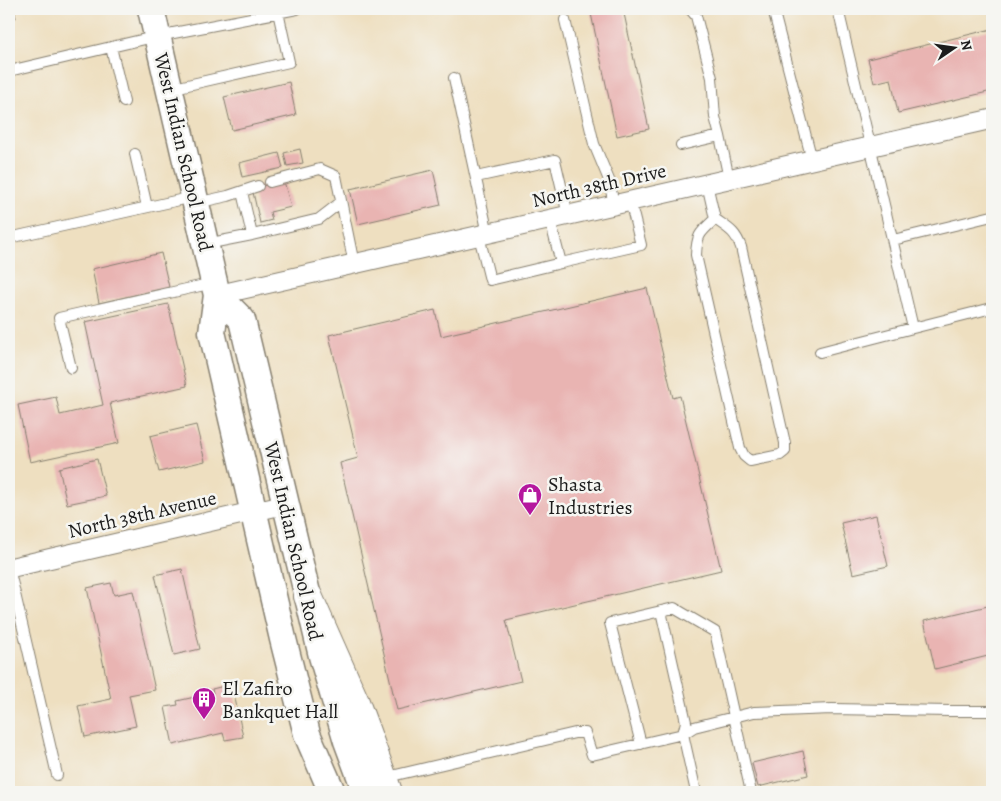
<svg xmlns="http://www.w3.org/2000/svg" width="1001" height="801" font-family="Alegreya,serif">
  <rect width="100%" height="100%" fill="#f6f6f2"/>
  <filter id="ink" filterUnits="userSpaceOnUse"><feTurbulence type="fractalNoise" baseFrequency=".02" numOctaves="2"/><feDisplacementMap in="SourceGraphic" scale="10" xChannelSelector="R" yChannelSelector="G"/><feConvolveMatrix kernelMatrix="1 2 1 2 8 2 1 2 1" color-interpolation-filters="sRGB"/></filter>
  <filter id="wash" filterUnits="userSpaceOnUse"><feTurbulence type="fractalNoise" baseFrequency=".0096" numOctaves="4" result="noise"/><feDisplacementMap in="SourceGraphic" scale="20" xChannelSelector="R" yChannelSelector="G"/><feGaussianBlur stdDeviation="1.12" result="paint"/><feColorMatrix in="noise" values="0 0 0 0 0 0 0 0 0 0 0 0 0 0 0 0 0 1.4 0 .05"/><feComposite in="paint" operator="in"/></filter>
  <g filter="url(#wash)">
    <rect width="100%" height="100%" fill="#eedfc0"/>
    <g id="blocks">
      <!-- building -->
      <path fill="#e9b4b2" d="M 9,9 L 14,9 L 16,18 L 9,20 Z
        M 590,9 L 623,9 L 649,129 L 617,136 Z
        M 992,29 L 992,91 L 898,113 L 891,79 L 874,83 L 868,59 Z
        M 289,82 L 296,115 L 232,130 L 224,97 Z
        M 300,149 L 303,163 L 287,166 L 284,153 Z
        M 279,153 L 283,168 L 242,177 L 239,163 Z
        M 433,170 L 441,205 L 358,224 L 350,189 Z
        M 284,181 L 291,207 L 270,212 L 272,220 L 260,223 L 252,188 Z
        M 161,253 L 169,287 L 99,303 L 92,269 Z
        M 647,288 L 673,398 L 680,396 L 721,570 L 506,620 L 521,681 L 397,710 L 340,463 L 358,458 L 329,335 L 435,310 L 441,336 Z
        M 168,304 L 187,386 L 110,403 L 119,443 L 30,462 L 18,405 L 56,397 L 60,415 L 103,405 L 85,322 Z
        M 196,425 L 205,461 L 159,472 L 150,436 Z
        M 97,459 L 106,496 L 67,504 L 59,468 Z
        M 876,515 L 888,566 L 853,574 L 841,523 Z
        M 182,569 L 200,649 L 174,655 L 155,575 Z
        M 111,583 L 114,595 L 133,591 L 155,690 L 129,695 L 136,726 L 85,737 L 78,706 L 111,699 L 87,588 Z
        M 992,605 L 992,655 L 935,669 L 924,621 Z
        M 232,684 L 243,737 L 225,740 L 223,733 L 173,745 L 165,707 L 178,705 L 177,701 L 213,693 L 212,689 Z
        M 803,751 L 808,775 L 758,787 L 752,763 Z"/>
    </g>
  </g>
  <g filter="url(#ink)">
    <use href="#blocks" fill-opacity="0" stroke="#857e6e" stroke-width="1"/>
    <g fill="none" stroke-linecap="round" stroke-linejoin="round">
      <!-- service casing -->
      <g stroke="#857e6e" stroke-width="12">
        <path id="service" d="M 690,9 L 696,16 L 712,78 L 715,117 L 720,136
          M 773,9 L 812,160
          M 838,9 L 913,328
          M 565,20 L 594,144 L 609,180 L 614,205
          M 111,47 L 158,36 L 297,9
          M 9,71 L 111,47 L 124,102
          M 454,78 L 488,234
          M 170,89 L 289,62 L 278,12
          M 681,145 L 720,136 L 729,179
          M 135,154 L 147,207
          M 476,177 L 555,160 L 568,215
          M 270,182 L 320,169 L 336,176 L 354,264
          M 707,184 L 715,219 C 729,229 735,231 741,247 L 785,443 L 785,451 L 780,455 L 750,461 L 744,456 L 740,448 L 696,255 C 697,234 700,233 715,219
          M 242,192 L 252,235
          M 196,203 L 228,196 L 258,186
          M 550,220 L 561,263 L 641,245 L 630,201
          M 479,236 L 490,280 L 561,263
          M 9,238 L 193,197
          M 893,240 L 992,216
          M 206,244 L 252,235 L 319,219 L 341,202
          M 820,352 L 913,328 L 992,308
          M 71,368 L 59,318 L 213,283
          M 9,568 L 57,775
          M 661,611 L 686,722 L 683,734
          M 683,734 L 694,727 L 754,712 L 832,709 L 950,711 L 992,711
          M 641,744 L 610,623 L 674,608 L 715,632 L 751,792
          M 383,778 L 575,733 L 585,733 L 592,755 L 683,734 L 696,792"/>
      </g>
      <!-- minor casing -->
      <g stroke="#857e6e" stroke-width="21">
        <path id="minor" d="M 217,295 L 992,119
          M 9,568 L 286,504"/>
      </g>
      <!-- secondary casing -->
      <g stroke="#857e6e" stroke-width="29">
        <path id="secondary" d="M 151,9 L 217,295 L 212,332 L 283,639 L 307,734 L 332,792
          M 217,295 L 242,320 L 322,656 L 347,741 L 366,792"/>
      </g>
      <!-- trunk casing -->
      <g stroke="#857e6e" stroke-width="30">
        <path id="trunk" d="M 308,596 L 355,702 L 388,792"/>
      </g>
      <!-- service -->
      <use href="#service" stroke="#fff" stroke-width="10"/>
      <!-- minor -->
      <use href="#minor" stroke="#fff" stroke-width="19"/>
      <!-- secondary -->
      <use href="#secondary" stroke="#fff" stroke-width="26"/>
      <!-- trunk -->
      <use href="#trunk" stroke="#fff" stroke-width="28"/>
    </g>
  </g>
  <!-- icons -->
  <defs>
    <g id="shop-pin" transform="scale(1.25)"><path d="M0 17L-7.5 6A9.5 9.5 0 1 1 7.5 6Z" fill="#b5179e" stroke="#f6f6f2"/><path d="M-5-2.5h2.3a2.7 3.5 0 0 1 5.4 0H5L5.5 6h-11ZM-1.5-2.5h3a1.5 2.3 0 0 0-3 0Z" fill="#fff"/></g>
    <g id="building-pin" transform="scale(1.25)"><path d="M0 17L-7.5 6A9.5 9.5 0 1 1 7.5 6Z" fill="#b5179e" stroke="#f6f6f2"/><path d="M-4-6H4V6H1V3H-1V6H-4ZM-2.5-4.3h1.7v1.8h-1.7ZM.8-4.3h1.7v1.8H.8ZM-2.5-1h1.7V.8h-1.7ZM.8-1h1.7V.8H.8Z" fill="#fff"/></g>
  </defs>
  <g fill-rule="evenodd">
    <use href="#shop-pin" x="530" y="495"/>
    <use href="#building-pin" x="204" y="699"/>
  </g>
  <g text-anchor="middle" stroke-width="5" stroke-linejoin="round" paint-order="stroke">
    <!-- street labels -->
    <g font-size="20" fill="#1c1c1c" stroke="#f6f6f2">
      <text transform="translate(184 152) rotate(77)" y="7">West Indian School Road</text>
      <text transform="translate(599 185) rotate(-13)" y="7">North 38th Drive</text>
      <text transform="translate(142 514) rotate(-13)" y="7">North 38th Avenue</text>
      <text transform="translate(294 541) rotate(77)" y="7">West Indian School Road</text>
    </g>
    <!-- poi labels -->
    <g font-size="20" fill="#1c1c1c" stroke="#f6f6f2" text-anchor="start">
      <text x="548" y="491">Shasta<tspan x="548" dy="23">Industries</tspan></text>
      <text x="222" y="695">El Zafiro<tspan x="222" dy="23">Bankquet Hall</tspan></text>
    </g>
  </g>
  <!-- margin -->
  <rect width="1001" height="801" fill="none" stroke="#f6f6f2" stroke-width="30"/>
  <!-- north arrow -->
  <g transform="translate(954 48) rotate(77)" stroke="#f6f6f2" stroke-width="4" paint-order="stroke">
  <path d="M0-4L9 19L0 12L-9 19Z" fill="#1c1c1c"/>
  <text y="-8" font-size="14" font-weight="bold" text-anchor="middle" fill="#1c1c1c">N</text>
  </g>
</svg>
